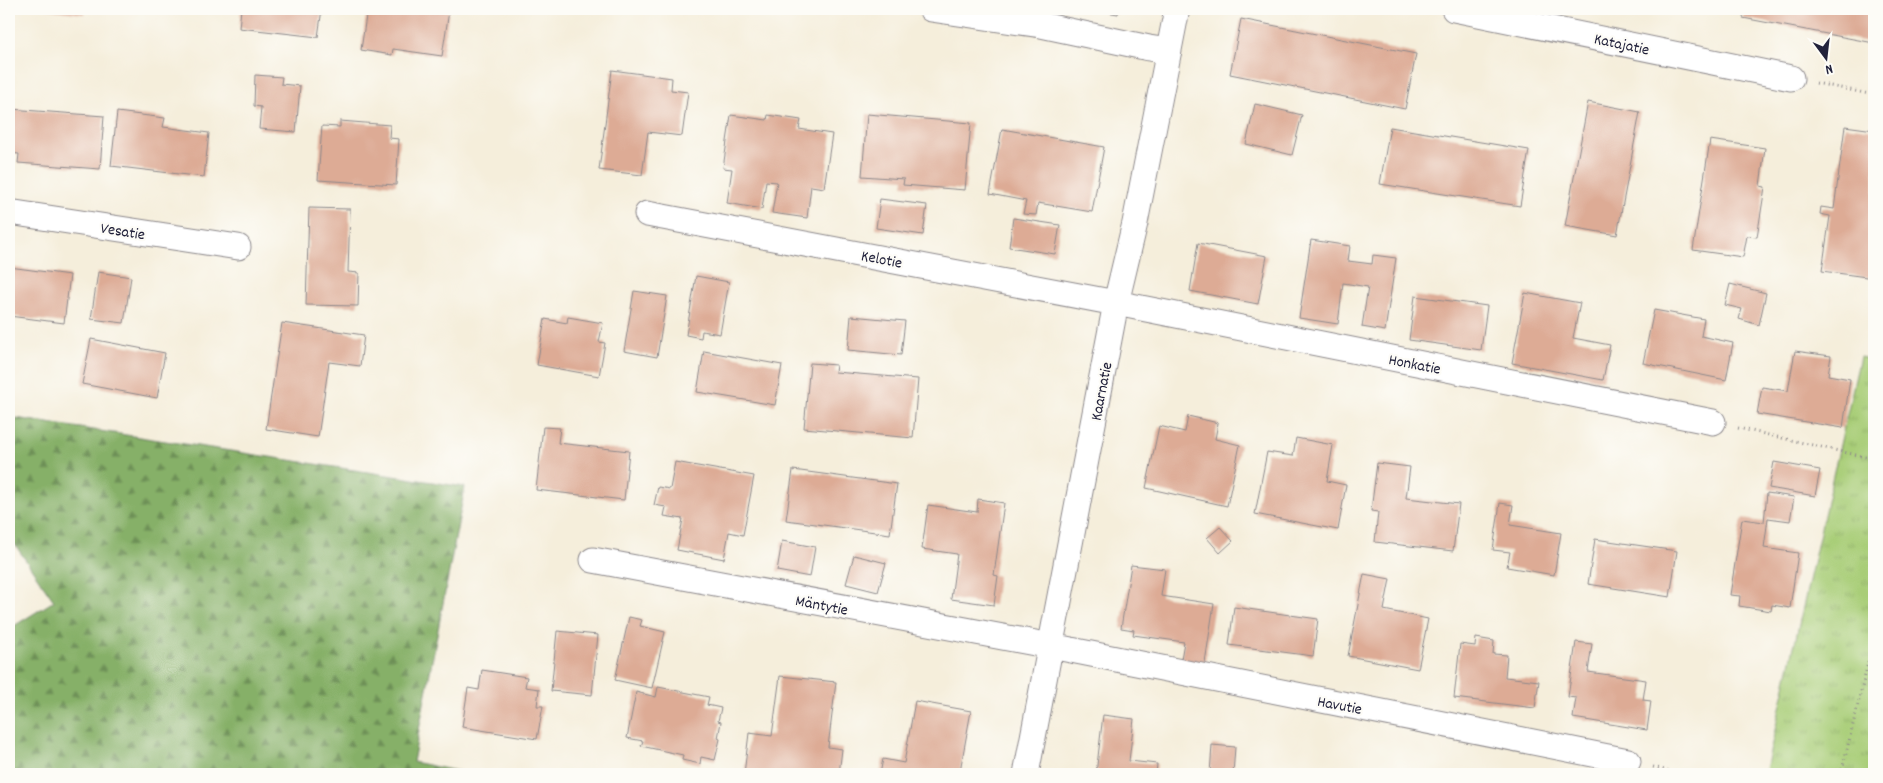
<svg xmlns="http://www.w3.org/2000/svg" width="1883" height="783" font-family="Dekko,sans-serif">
  <defs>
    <pattern id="forest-firs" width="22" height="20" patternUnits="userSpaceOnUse" patternTransform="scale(1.25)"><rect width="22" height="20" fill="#86b068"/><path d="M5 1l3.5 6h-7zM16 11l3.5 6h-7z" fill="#6d8f57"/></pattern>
    <pattern id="park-tufts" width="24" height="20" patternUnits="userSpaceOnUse" patternTransform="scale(1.25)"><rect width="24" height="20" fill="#a8cd77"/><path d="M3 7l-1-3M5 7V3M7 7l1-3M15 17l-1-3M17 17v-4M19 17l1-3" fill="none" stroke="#90b068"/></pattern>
  </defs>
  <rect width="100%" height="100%" fill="#fdfcf7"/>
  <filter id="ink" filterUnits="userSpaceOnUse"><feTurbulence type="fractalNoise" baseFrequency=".02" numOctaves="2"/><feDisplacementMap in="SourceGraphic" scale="10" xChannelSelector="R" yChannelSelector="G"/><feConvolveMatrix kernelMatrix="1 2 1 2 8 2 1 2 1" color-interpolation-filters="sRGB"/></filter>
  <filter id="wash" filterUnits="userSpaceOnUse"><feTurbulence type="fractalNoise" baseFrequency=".0096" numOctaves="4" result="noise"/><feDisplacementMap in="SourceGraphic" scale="20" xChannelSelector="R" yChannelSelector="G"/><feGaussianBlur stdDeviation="1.12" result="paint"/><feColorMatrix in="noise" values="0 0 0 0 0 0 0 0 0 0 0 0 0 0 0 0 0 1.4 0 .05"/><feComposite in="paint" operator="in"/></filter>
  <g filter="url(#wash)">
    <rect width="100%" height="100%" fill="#f5eedb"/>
    <!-- forest -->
    <path fill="url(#forest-firs)" stroke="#546952" d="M 9,417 L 465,487 L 413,762 L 472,774 L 9,774 L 9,629 L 54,601 L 9,536 Z"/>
    <!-- park -->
    <path fill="url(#park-tufts)" stroke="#657859" d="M 1860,357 L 1874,360 L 1874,774 L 1765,774 Z"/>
    <g id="blocks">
      <!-- building -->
      <path fill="#ddab95" d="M 46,9 L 84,9 L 84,14 Z
        M 241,9 L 322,9 L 318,37 L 239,28 Z
        M 367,9 L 433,9 L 449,11 L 442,56 L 393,49 L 392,55 L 361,50 Z
        M 1088,9 L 1119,9 L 1118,14 Z
        M 1744,9 L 1874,9 L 1874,43 L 1743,18 Z
        M 1241,19 L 1416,54 L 1405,109 L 1230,74 Z
        M 612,70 L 672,78 L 671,90 L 688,92 L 682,136 L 648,132 L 642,175 L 599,170 Z
        M 255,75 L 282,77 L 281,84 L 300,86 L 296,132 L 259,129 L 261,107 L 254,106 Z
        M 1588,102 L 1640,112 L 1617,235 L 1565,226 Z
        M 1255,104 L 1302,115 L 1292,155 L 1246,144 Z
        M 10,109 L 104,116 L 100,169 L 18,163 L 19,154 L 9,153 Z
        M 117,112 L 165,118 L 163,127 L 209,133 L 204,177 L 111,166 Z
        M 867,114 L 971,123 L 965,190 L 903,185 L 904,179 L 862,176 Z
        M 731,115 L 767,120 L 768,115 L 801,120 L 799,129 L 832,134 L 824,188 L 811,186 L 807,218 L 772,213 L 777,182 L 766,181 L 762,209 L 727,203 L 732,169 L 723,168 Z
        M 340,121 L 390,125 L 389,138 L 399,139 L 396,185 L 318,180 L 322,126 L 340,127 Z
        M 1845,126 L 1874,130 L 1874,278 L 1822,271 L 1830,216 L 1820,214 L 1821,207 L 1834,209 Z
        M 1390,127 L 1529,150 L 1520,206 L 1380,184 Z
        M 1002,129 L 1104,147 L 1092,212 L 1038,203 L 1036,215 L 1023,214 L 1026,201 L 990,194 Z
        M 1710,140 L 1765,148 L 1760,186 L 1765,187 L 1757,237 L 1747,236 L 1743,257 L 1693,250 Z
        M 880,199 L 927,205 L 923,235 L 876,228 Z
        M 309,208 L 350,209 L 348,272 L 359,273 L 358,306 L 306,305 Z
        M 1013,218 L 1060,225 L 1055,254 L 1009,247 Z
        M 1311,240 L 1350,246 L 1348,261 L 1372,264 L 1373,255 L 1396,258 L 1385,331 L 1362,327 L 1368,287 L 1343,283 L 1338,324 L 1299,318 Z
        M 1198,243 L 1267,256 L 1258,304 L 1190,291 Z
        M 9,267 L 70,275 L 64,323 L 9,316 Z
        M 98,272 L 131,277 L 124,323 L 91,319 Z
        M 696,276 L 729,282 L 720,334 L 702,331 L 701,338 L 686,335 Z
        M 1730,284 L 1766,293 L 1759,325 L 1739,319 L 1742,309 L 1725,305 Z
        M 634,291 L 667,296 L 657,357 L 624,351 Z
        M 1525,293 L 1580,303 L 1573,338 L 1610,345 L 1603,380 L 1512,363 Z
        M 1415,296 L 1487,306 L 1481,350 L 1409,340 Z
        M 1654,310 L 1704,319 L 1701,336 L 1733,343 L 1726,380 L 1643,363 Z
        M 851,316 L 905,321 L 901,355 L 848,350 Z
        M 568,317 L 603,323 L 599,342 L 605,343 L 599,376 L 537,365 L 545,319 L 567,323 Z
        M 282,323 L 364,335 L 360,366 L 329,362 L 318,437 L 266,429 Z
        M 91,339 L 165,353 L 157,398 L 82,384 Z
        M 704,351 L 782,365 L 775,405 L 697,392 Z
        M 1795,351 L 1831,356 L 1828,375 L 1850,379 L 1843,428 L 1757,414 L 1762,387 L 1788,391 Z
        M 810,363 L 836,365 L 835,372 L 918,379 L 913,438 L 804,428 Z
        M 1188,416 L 1218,423 L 1215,439 L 1240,445 L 1227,506 L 1146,488 L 1159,426 L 1185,432 Z
        M 543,427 L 560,428 L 558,443 L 629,451 L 624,500 L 536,490 Z
        M 1296,438 L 1333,445 L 1327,481 L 1346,485 L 1338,530 L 1255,514 L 1267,452 L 1293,456 Z
        M 675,462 L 754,476 L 743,535 L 729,532 L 724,559 L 677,550 L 683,519 L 664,516 L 666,507 L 654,505 L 658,487 L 670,489 Z
        M 1774,462 L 1820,470 L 1815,496 L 1769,488 Z
        M 1377,463 L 1410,467 L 1406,498 L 1459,504 L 1453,551 L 1375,542 L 1378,512 L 1371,511 Z
        M 793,470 L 897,484 L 890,534 L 786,520 Z
        M 1767,493 L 1794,497 L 1790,521 L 1768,518 L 1764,548 L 1798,553 L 1790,608 L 1772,605 L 1771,611 L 1739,606 L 1740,596 L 1730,595 L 1742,519 L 1764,522 Z
        M 978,499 L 1004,503 L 994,575 L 998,576 L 994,605 L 951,599 L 957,554 L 922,549 L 928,505 L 977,512 Z
        M 1500,503 L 1513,505 L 1510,525 L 1561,533 L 1554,575 L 1507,567 L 1510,552 L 1493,550 Z
        M 1220,527 L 1233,541 L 1220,553 L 1207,538 Z
        M 1595,539 L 1677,551 L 1670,597 L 1588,584 Z
        M 782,541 L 815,547 L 810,577 L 777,571 Z
        M 854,555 L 886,563 L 878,592 L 846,584 Z
        M 1131,565 L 1165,569 L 1161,596 L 1214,604 L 1204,669 L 1180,665 L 1184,642 L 1133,635 L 1134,630 L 1121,628 Z
        M 1364,574 L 1390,579 L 1384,610 L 1428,619 L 1418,669 L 1348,656 Z
        M 1234,607 L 1318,619 L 1313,656 L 1229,645 Z
        M 629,617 L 642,620 L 640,626 L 665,632 L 652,688 L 615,680 Z
        M 557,631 L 598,635 L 592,695 L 551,691 Z
        M 1476,638 L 1494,641 L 1493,654 L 1507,655 L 1505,677 L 1539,681 L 1535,708 L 1454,698 L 1460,644 L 1475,646 Z
        M 1576,642 L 1592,644 L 1588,672 L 1646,680 L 1643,700 L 1651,701 L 1647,730 L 1573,718 L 1576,698 L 1568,697 Z
        M 482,670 L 527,677 L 525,687 L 539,689 L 537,706 L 543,706 L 537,739 L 462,727 L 468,688 L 479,690 Z
        M 780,676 L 836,682 L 828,747 L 842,749 L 839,774 L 744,774 L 749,733 L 772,736 Z
        M 658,687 L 709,697 L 707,705 L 721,708 L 718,721 L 721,722 L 718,738 L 720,739 L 715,760 L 701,757 L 700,764 L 682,760 L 683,755 L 641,746 L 643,741 L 627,738 L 636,692 L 656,697 Z
        M 915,701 L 971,711 L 960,771 L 972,774 L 880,774 L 883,759 L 904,763 Z
        M 1103,715 L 1134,719 L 1129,761 L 1157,764 L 1156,774 L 1096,774 Z
        M 1212,745 L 1235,747 L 1233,774 L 1210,774 Z"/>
    </g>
  </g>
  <g filter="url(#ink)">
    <use href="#blocks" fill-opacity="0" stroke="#8c888b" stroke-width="1"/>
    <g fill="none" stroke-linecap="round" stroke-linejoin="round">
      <!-- street casing -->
      <g stroke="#8c888b" stroke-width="27">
        <path id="street" d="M 931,9 L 1041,25 L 1149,48 L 1169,51
          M 1454,9 L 1791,78
          M 9,212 L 238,247
          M 647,214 L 1116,303 L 1713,422
          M 593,560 L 1051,646 L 1628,761
          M 1026,774 L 1116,303 L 1135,223 L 1177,9"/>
      </g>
      <!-- path -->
      <path stroke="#8c888b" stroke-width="3" stroke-dasharray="1 4" stroke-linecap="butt" d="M 1816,83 L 1874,95
        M 1738,428 L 1874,459
        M 1653,767 L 1681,774
        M 1841,774 L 1874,638"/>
      <!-- street -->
      <use href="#street" stroke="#fff" stroke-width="25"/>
    </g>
  </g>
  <g text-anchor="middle" stroke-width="4.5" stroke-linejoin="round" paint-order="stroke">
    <!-- street labels -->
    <g font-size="16" fill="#22223b" stroke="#fdfcf7">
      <text transform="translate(1622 43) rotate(12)" y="6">Katajatie</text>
      <text transform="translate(123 230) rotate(9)" y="6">Vesatie</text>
      <text transform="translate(882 258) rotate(11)" y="6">Kelotie</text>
      <text transform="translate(1415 363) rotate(11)" y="6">Honkatie</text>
      <text transform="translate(1100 391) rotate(-79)" y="6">Kaarnatie</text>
      <text transform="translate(822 604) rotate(11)" y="6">Mäntytie</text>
      <text transform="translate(1340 704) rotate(11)" y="6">Havutie</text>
    </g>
  </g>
  <!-- margin -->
  <rect width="1883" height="783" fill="none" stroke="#fdfcf7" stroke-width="30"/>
  <!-- north arrow -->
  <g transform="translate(1826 58) rotate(165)" stroke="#fdfcf7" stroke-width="4" paint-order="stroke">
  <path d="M0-4L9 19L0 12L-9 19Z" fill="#22223b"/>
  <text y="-8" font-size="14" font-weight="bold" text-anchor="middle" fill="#22223b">N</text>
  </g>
</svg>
